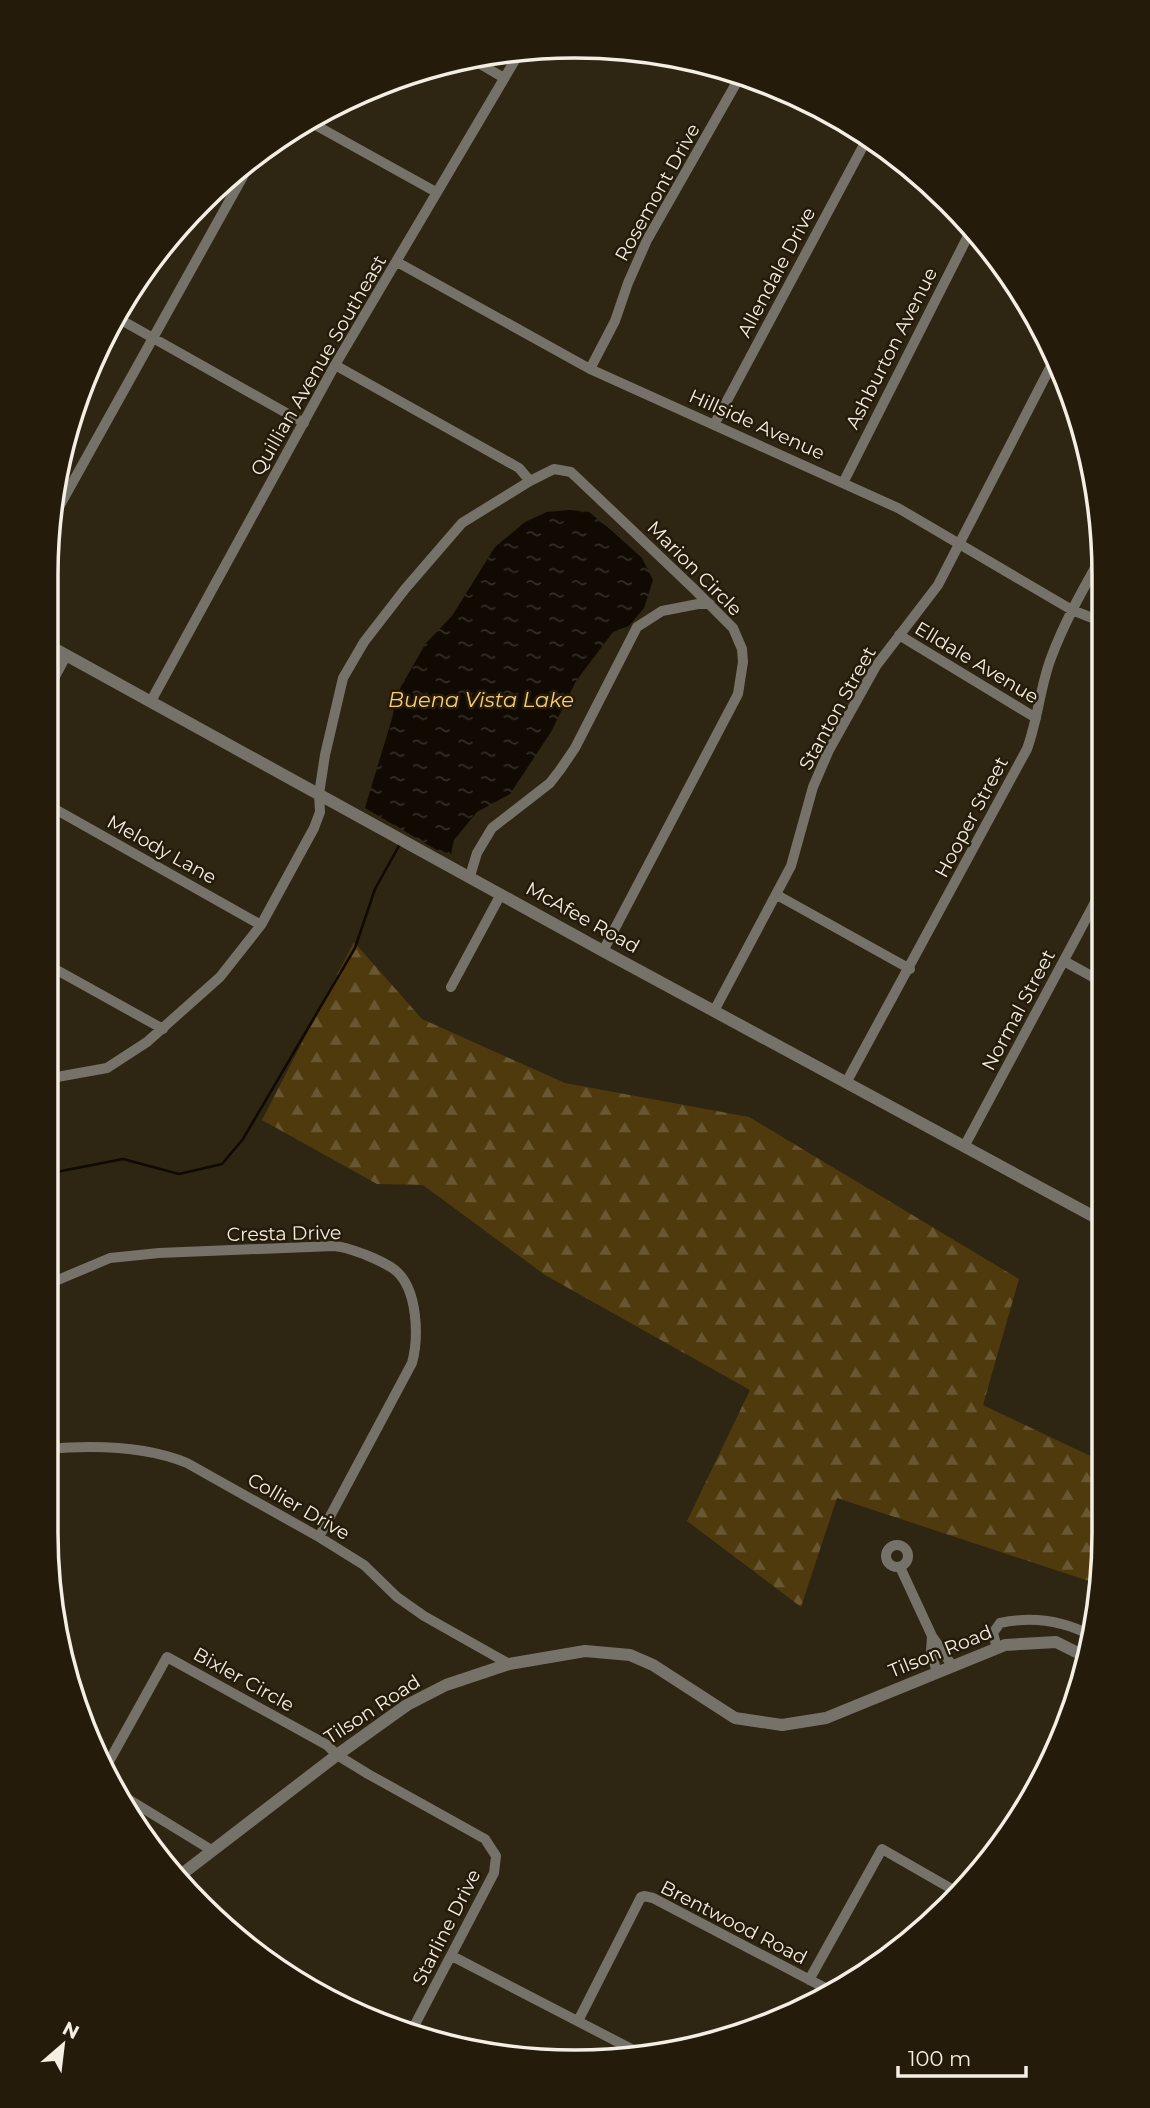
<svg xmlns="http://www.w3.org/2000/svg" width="1150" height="2108" font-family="Montserrat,sans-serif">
  <defs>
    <pattern id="forest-firs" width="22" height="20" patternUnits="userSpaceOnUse" patternTransform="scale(1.75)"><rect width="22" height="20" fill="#4e3a0d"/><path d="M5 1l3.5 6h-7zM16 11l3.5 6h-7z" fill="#685730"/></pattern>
    <pattern id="water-ripples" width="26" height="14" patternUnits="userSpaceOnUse" patternTransform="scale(1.75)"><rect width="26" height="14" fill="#100a02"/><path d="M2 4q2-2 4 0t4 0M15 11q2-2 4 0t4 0" fill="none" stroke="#332e27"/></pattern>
  </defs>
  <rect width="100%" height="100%" fill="#2e2513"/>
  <!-- forest -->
  <path fill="url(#forest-firs)" d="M 354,942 L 422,1019 L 565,1083 L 749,1117 L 1019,1279 L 983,1405 L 1103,1462 L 1103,1567 L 1101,1585 L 837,1498 L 801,1607 L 687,1521 L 750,1390 L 545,1275 L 423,1185 L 377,1184 L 262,1120 Z"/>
  <!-- water -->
  <path fill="url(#water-ripples)" d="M 570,510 L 589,512 L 611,530 L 642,558 L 653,580 L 644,608 L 629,626 L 613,632 L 576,681 L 551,732 L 510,794 L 477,812 L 454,840 L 451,854 L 437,850 L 365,808 L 393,715 L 395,697 L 426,643 L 452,616 L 495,547 L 525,522 L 547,512 Z"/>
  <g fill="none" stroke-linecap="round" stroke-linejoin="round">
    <!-- stream -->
    <path stroke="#100a02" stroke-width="2.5" d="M 46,1174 L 123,1159 L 179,1174 L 222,1164 L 243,1139 L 355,948 L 375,889 L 400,844"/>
    <!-- minor -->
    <path stroke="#777269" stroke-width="10" d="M 470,58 L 504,78
      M 308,121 L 436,192
      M 397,262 L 590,369 L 898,508 L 1072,610 L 1100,621
      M 114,316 L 304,423
      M 335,365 L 519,468 L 530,481 L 554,469 L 571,472 L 691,586 L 733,628 L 742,649 L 743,662 L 738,694 L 603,951
      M 590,369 L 615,321 L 628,283 L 647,240 L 742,73
      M 715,423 L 868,137
      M 843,483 L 971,230
      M 50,523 L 256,153
      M 899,635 L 1036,718
      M 46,693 L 66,656
      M 151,701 L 335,365 L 521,50
      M 46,804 L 261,925
      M 470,876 L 477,853 L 492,828 L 550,783 L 560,770 L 575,748 L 637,627 L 662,611 L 698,604 L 710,604
      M 777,895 L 910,969
      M 1064,961 L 1102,982
      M 46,964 L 163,1029
      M 451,987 L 501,894
      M 714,1011 L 791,866 L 813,787 L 829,750 L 876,666 L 938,585 L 1054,360
      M 46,1079 L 107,1068 L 147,1042 L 220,977 L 261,925 L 314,828 L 320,812 L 319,794 L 325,755 L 343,678 L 364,642 L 405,589 L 462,523 L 530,481
      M 847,1081 L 1027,749 C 1038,719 1040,687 1051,658 C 1064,623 1082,591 1100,559
      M 965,1145 L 1101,891
      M 46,1285 L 110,1258 L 159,1253 L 334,1246 C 346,1247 355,1251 366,1255 C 376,1259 387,1264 395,1270 C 418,1289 419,1337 412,1363 L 319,1537
      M 46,1449 C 92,1445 144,1445 187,1463 L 319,1537 L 364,1565 L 397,1597 L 424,1616 L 509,1664
      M886 1556a11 11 0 1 1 22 0a11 11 0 1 1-22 0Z
      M 900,1567 L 932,1636 L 953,1667
      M 932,1636 L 931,1651 L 937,1673
      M 997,1648 L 993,1633 L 1000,1623 C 1033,1616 1062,1620 1092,1636
      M 107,1765 L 167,1657 L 327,1745 L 337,1755 L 368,1774 L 485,1839 L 496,1856 L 494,1873 L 411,2032
      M 123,1796 L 213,1851
      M 452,1956 L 641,2054
      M 809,1980 L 882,1849 L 957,1892
      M 578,2021 L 641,1897 L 644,1896 L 653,1898 L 829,1990"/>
    <!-- tertiary -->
    <path stroke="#777269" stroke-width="12" d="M 46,644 L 603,951 L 1102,1221
      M 178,1877 L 337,1755 L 407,1705 L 446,1685 L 509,1664 L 585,1651 L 630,1655 L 653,1665 L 735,1718 L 782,1725 L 826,1718 L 1005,1645 L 1056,1642 L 1088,1658"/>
  </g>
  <g text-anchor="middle" stroke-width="5" stroke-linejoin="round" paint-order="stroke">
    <!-- street labels -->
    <g font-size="19" fill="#f4eee3" stroke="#241b0a">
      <text transform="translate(657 192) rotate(-61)" y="7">Rosemont Drive</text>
      <text transform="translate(776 272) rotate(-62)" y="7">Allendale Drive</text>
      <text transform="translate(891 348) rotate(-63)" y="7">Ashburton Avenue</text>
      <text transform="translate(318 365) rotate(-60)" y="7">Quillian Avenue Southeast</text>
      <text transform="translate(757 424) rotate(24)" y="7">Hillside Avenue</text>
      <text transform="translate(695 568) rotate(45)" y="7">Marion Circle</text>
      <text transform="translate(977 662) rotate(31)" y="7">Elldale Avenue</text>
      <text transform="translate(837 708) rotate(-61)" y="7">Stanton Street</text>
      <text transform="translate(971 817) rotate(-62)" y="7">Hooper Street</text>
      <text transform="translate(162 849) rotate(29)" y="7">Melody Lane</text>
      <text transform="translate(583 917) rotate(29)" y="7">McAfee Road</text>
      <text transform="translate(1018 1010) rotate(-62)" y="7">Normal Street</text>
      <text transform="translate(284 1233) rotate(-1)" y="7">Cresta Drive</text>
      <text transform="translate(299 1506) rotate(30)" y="7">Collier Drive</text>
      <text transform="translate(940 1651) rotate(-22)" y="7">Tilson Road</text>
      <text transform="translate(244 1679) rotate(29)" y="7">Bixler Circle</text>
      <text transform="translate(372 1709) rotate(-33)" y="7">Tilson Road</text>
      <text transform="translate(734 1922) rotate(27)" y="7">Brentwood Road</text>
      <text transform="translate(446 1927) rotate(-63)" y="7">Starline Drive</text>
    </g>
    <!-- water labels -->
    <g font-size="21" font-style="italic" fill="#fccc6e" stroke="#241b0a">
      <text x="481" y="707">Buena Vista Lake</text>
    </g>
  </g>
  <!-- crop -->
  <path d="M0 0H1150V2108H0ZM575 58H575A517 517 0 0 1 1092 575V1533A517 517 0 0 1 575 2050H575A517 517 0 0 1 58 1533V575A517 517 0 0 1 575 58Z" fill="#241b0a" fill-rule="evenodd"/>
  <path fill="none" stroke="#f4eee3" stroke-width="3.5" d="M575 58H575A517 517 0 0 1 1092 575V1533A517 517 0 0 1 575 2050H575A517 517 0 0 1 58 1533V575A517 517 0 0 1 575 58Z"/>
  <!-- north arrow -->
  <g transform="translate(63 2045) rotate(28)" stroke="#241b0a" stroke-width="5" paint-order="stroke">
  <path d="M0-5L12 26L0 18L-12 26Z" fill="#f4eee3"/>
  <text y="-10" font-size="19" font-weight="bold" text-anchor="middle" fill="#f4eee3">N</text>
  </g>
  <!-- scale -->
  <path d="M898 2066v10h128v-10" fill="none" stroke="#f4eee3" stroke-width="3.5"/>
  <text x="908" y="2066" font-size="21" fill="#f4eee3" stroke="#241b0a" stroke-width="5" paint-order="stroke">100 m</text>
</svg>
